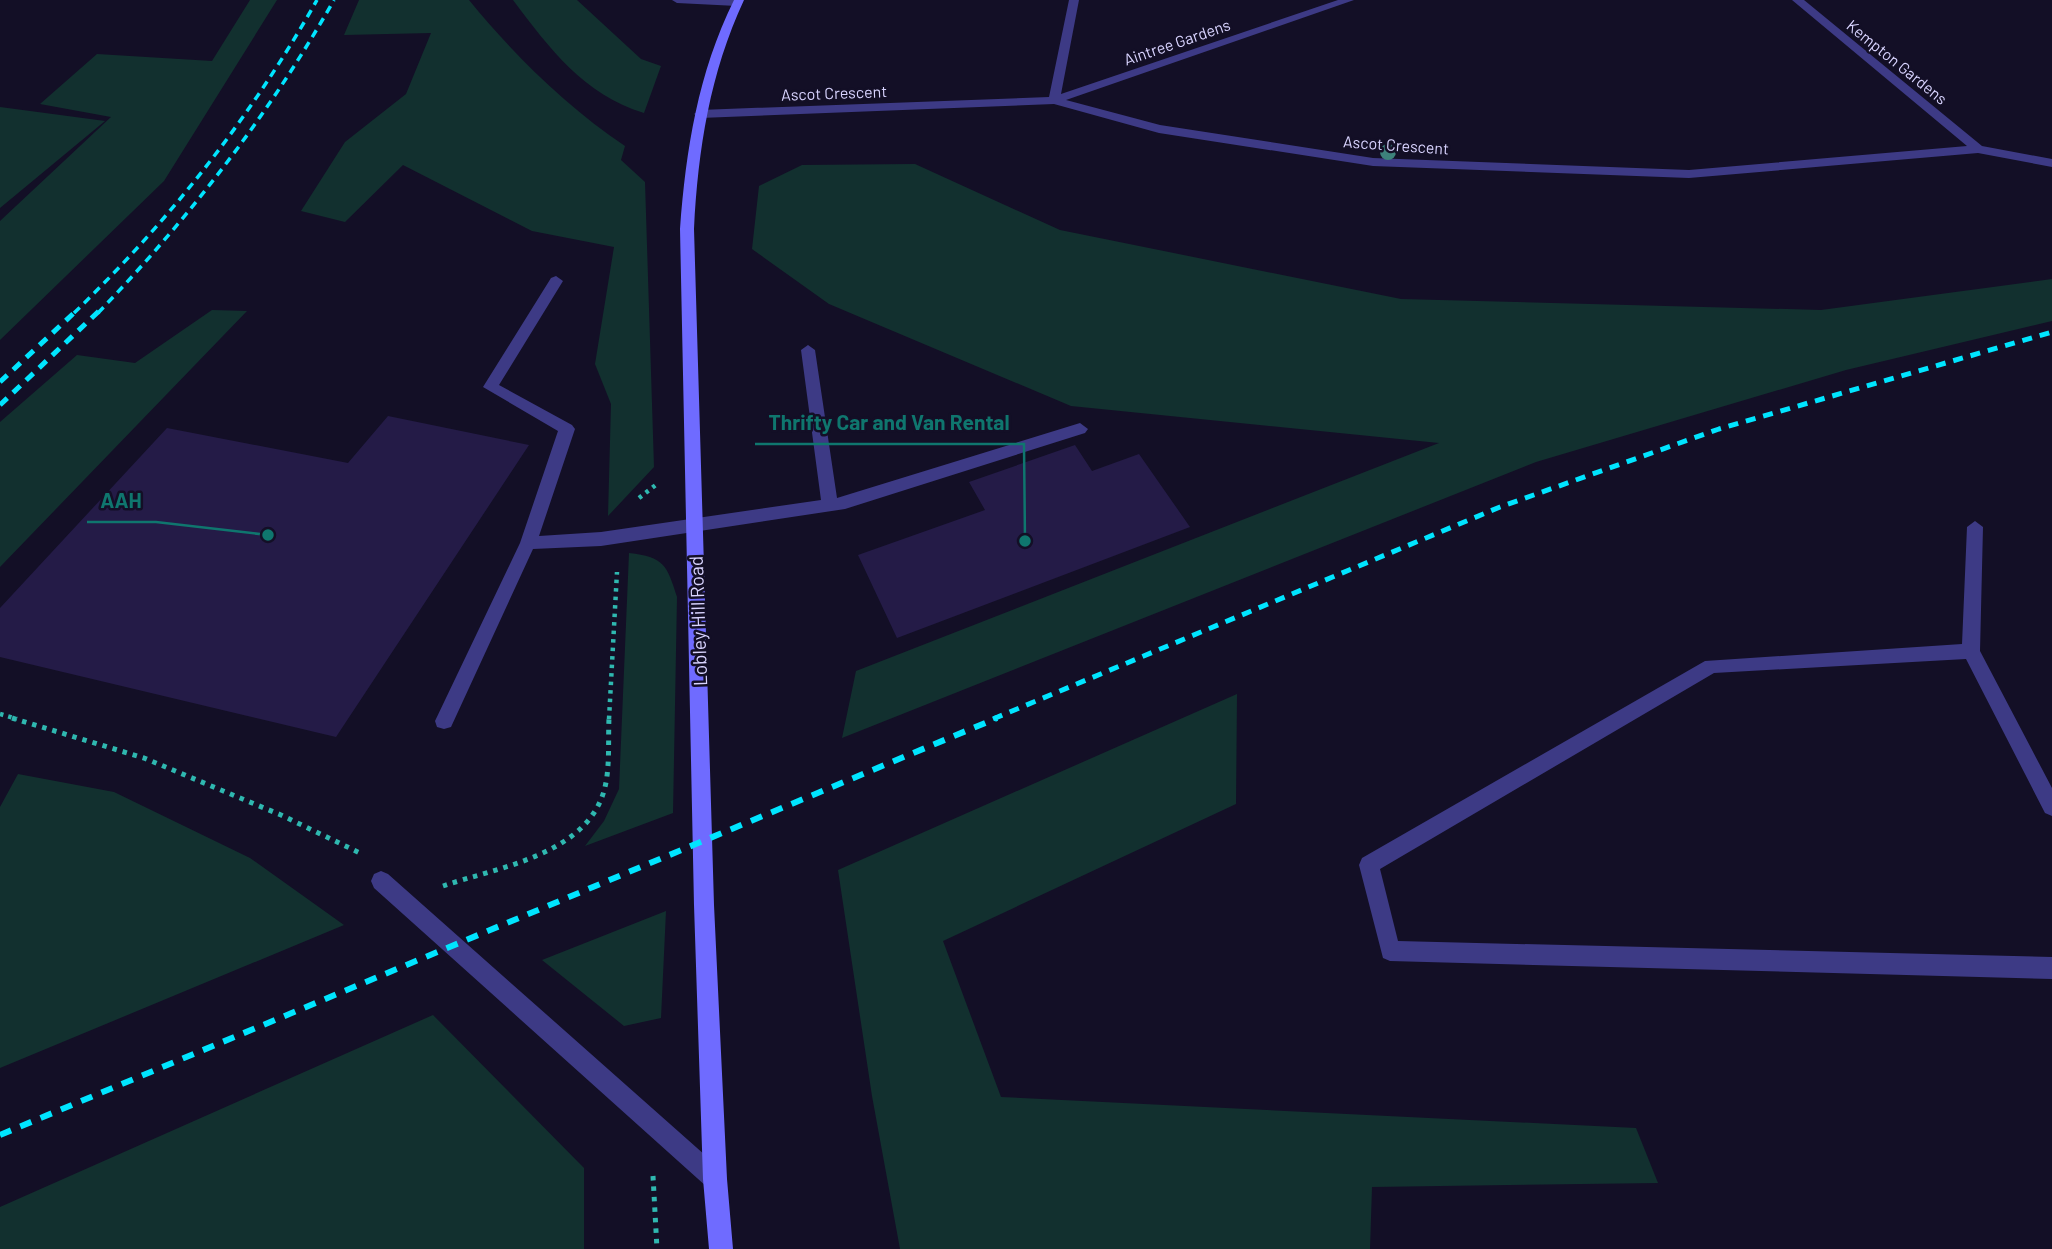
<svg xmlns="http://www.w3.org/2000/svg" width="2052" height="1249" font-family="Barlow,sans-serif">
  <rect width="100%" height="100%" fill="#130f26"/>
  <!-- green -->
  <path fill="#12302f" d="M 250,0 L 277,0 L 164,181 L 0,340 L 0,221 L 111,117 L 40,104 L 97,54 L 212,61 Z
    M 359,0 L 469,0 C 514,55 566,106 625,146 L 621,160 L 645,182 L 654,467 L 608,516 L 611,404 L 595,364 L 614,247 L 532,231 L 403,165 L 345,222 L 301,211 L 345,142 L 406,94 L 431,33 L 344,35 Z
    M 513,0 L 577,0 L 641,59 L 661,66 L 644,113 C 583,94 550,49 513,0 Z
    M 0,107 L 105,121 L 0,208 Z
    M 915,164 L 1060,230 L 1401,299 L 1821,310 L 2052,279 L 2052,321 L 1846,370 L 1536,462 L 842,738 L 856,671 L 1439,443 L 1071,406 L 829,304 L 752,249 L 759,186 L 802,165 Z
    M 212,310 L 247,311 L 0,567 L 0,422 L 77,355 L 135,363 Z
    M 629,553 C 664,557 667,565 677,597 L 673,813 L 585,846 L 604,821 L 619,789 Z
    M 1237,694 L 1236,804 L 943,941 L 1001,1097 L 1636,1128 L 1658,1183 L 1372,1187 L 1370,1249 L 900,1249 L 872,1096 L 838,870 Z
    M 18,774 L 114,792 L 250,858 L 344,925 L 0,1068 L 0,807 Z
    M 666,911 L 661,1018 L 624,1026 L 542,960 Z
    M 433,1015 L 584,1168 L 584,1249 L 0,1249 L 0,1207 Z"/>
  <!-- building -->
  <path fill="#241b47" d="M 388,416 L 529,445 L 336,737 L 0,657 L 0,608 L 167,428 L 348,463 Z
    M 1075,445 L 1092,471 L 1139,454 L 1190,527 L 897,638 L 858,555 L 985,510 L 969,482 Z"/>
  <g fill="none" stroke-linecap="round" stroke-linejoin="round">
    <!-- path-far1 -->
    <path stroke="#2fb8b0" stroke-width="4.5" stroke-dasharray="3.5 5" stroke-linecap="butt" d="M 639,498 L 657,484
      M 0,714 L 17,719
      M 609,719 L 617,572"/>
    <!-- path -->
    <path stroke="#2fb8b0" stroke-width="5" stroke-dasharray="4.5 6" stroke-linecap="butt" d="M 12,718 L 144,758 L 281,815 L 360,853
      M 443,886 C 498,867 589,855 605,787 C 610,766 608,740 609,718
      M 653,1176 L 657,1249"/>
    <!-- lane -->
    <path fill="#3d3a85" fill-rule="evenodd" d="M 672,0 L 738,0 L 742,3 L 737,6 L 677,3 Z
      M 556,276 L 563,281 L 499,385 L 572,425 L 575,429 L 539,536 L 601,532 L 821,500 L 801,350 L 808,345 L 815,350 L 837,498 L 1080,423 L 1088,429 L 1085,433 L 845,509 L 601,546 L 533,549 L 451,727 L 444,729 L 437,727 L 435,721 L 520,543 L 558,431 L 483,387 L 551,278 Z
      M 1975,521 L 1983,527 L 1980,651 L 2052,788 L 2052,816 L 2045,813 L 1966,659 L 1714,673 L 1380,869 L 1398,941 L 2052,957 L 2052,979 L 1390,961 L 1383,958 L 1359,865 L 1362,858 L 1705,661 L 1962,644 L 1967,527 Z
      M 381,871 L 388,874 L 723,1171 L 727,1179 L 723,1187 L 715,1191 L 707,1187 L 374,888 L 371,881 L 374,874 Z"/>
    <!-- street -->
    <path fill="#3d3a85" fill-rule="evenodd" d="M 1069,0 L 1079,0 L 1061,94 L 1338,0 L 1354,0 L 1066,100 L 1160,125 L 1373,158 L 1689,170 L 1967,146 L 1792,0 L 1804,0 L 1982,146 L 2052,159 L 2052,167 L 1978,153 L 1689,178 L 1373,166 L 1159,133 L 1054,104 L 700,118 L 694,114 L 700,110 L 1049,97 Z"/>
    <!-- secondary -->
    <path fill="#6f6bff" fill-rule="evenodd" d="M 734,0 L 744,0 C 710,73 698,149 694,229 L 714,905 L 727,1179 L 733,1249 L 709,1249 L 703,1179 L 694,905 L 680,229 C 686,149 698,73 734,0 Z"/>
    <!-- rail-far2 -->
    <path stroke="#00e5ff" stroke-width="3.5" stroke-dasharray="8 6" stroke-linecap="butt" d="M 74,313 C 171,219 251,117 317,0
      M 98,313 C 190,217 268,116 334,0"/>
    <!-- rail-far1 -->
    <path stroke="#00e5ff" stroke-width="5" stroke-dasharray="10 8" stroke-linecap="butt" d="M 0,382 L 76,311
      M 0,405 L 99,311
      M 993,719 L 1500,507 L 1719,429 L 2052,332"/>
    <!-- rail -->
    <path stroke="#00e5ff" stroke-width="6" stroke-dasharray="12 10" stroke-linecap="butt" d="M 0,1135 L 997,718"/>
  </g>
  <!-- trees -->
  <circle fill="#3d827b" cx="1388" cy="152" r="8"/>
  <g text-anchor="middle" stroke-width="5" stroke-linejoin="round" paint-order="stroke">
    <!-- far-street labels -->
    <g font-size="16" fill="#d9d4ff" stroke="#130f26">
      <text transform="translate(1177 42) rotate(-19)" y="6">Aintree Gardens</text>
      <text transform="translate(1897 62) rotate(39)" y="6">Kempton Gardens</text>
      <text transform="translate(834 93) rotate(-2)" y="6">Ascot Crescent</text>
      <text transform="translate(1396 145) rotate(4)" y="6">Ascot Crescent</text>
    </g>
    <!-- street labels -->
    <g font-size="19" fill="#d9d4ff" stroke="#130f26">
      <text transform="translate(698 621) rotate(-92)" y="7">Lobley Hill Road</text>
    </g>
  </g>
  <!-- callouts -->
  <path fill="none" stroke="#0f766e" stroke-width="2.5" d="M1025 541L1024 444H755M268 535L156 522H87"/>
  <g fill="#0f766e" stroke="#130f26" stroke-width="2.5">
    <circle cx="1025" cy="541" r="7"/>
    <circle cx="268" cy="535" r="7"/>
  </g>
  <g font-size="21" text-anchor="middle" font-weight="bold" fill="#0f766e" stroke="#130f26" stroke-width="5" stroke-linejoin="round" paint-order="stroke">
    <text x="889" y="430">Thrifty Car and Van Rental</text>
    <text x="121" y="508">AAH</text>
  </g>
</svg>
